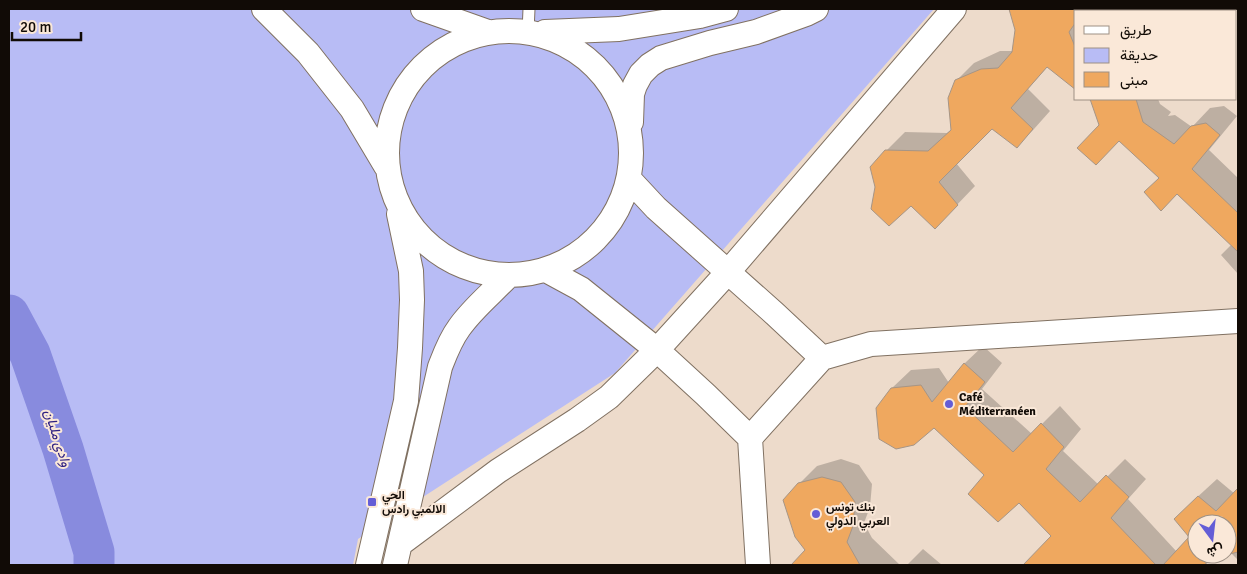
<svg xmlns="http://www.w3.org/2000/svg" width="1247" height="574" font-family="Signika,Vazirmatn,sans-serif">
  <rect width="100%" height="100%" fill="#eddbcb"/>
  <!-- green -->
  <path fill="#b8bcf5" d="M 9,9 L 934,9 L 615,373 L 358,539 L 353,565 L 9,565 Z"/>
  <!-- shadow -->
  <path fill="#0003" d="M 1010,9 L 1089,9 L 1087,11 L 1076,11 L 1076,88 L 1048,66 L 1028,89 L 1050,111 L 1034,129 L 1017,146 L 992,127 L 956,163 L 975,186 L 953,209 L 886,151 L 905,132 L 947,133 L 952,129 L 956,81 L 974,63 L 1000,51 L 1013,51 L 1016,30 Z
    M 1135,9 L 1209,9 L 1207,11 L 1136,11 Z
    M 1088,99 L 1158,99 L 1160,104 L 1171,112 L 1168,116 L 1175,115 L 1192,127 L 1210,108 L 1224,106 L 1237,116 L 1209,150 L 1238,178 L 1238,274 L 1221,255 L 1232,244 L 1119,140 L 1100,125 L 1092,102 Z
    M 983,346 L 1002,363 L 982,389 L 1032,434 L 1060,406 L 1081,429 L 1063,451 L 1099,485 L 1125,459 L 1146,479 L 1128,499 L 1177,552 L 1191,537 L 1193,501 L 1217,479 L 1235,494 L 1238,490 L 1238,560 L 1230,552 L 1227,553 L 1227,524 L 1197,524 L 1197,554 L 1223,554 L 1212,556 L 1203,565 L 1085,565 L 1078,559 L 1071,565 L 1038,565 L 1031,559 L 1053,536 L 1019,502 L 985,475 L 892,388 L 911,370 L 939,368 L 949,383 L 965,363 Z
    M 841,459 L 859,465 L 872,484 L 870,507 L 864,523 L 872,538 L 900,565 L 793,565 L 806,550 L 799,484 L 817,466 Z
    M 923,549 L 942,565 L 907,565 Z"/>
  <g fill="none" stroke-linecap="round" stroke-linejoin="round">
    <!-- river -->
    <path stroke="#888bde" stroke-width="41" d="M 9,315 L 30,354 L 63,449 L 94,552 L 94,565"/>
  </g>
  <!-- building -->
  <path fill="#efa85f" stroke="#a69586" fill-rule="evenodd" d="M 1009,9 L 1086,9 L 1084,11 L 1076,11 L 1076,22 L 1069,32 L 1076,49 L 1076,90 L 1047,67 L 1011,108 L 1033,129 L 1017,148 L 992,129 L 939,182 L 958,205 L 935,229 L 911,206 L 889,226 L 871,209 L 875,187 L 870,167 L 885,150 L 928,151 L 951,130 L 948,98 L 955,80 L 981,69 L 998,68 L 1012,52 L 1015,30 Z
    M 1090,99 L 1136,99 L 1143,122 L 1174,144 L 1191,126 L 1206,123 L 1220,135 L 1192,169 L 1238,213 L 1238,252 L 1177,194 L 1161,211 L 1144,192 L 1159,178 L 1119,141 L 1096,165 L 1077,148 L 1099,125 Z
    M 964,363 L 985,382 L 965,407 L 1013,452 L 1041,423 L 1064,447 L 1046,469 L 1080,502 L 1106,475 L 1129,497 L 1111,518 L 1156,565 L 1023,565 L 1051,536 L 1019,503 L 998,522 L 968,494 L 984,475 L 934,428 L 914,445 L 896,449 L 879,439 L 876,408 L 891,388 L 921,385 L 932,402 Z
    M 822,477 L 841,482 L 855,502 L 853,526 L 847,542 L 860,565 L 791,565 L 805,550 L 795,537 L 783,500 L 798,483 Z
    M 1238,488 L 1238,552 L 1213,558 L 1204,565 L 1163,565 L 1189,537 L 1174,519 L 1198,496 L 1216,511 ZM 1197,524 L 1227,524 L 1227,554 L 1197,554 Z"/>
  <g fill="none" stroke-linecap="round" stroke-linejoin="round">
    <!-- service casing -->
    <g stroke="#807162" stroke-width="13">
      <path id="service" d="M 528,32 L 529,9"/>
    </g>
    <!-- minor casing -->
    <g stroke="#807162" stroke-width="26">
      <path id="minor" d="M 264,9 L 308,53 L 352,109 L 386,166
        M 423,9 L 488,32
        M387 153a122 122 0 1 1 244 0a122 122 0 1 1-244 0Z
        M 545,32 L 619,29 L 700,16 L 726,9
        M 631,122 L 632,94 L 635,85 L 641,74 L 650,65 L 661,58 L 710,43 L 756,32 L 806,14 L 816,9
        M 629,179 L 656,208 L 775,314 L 822,358
        M 546,270 L 581,289 L 657,350 L 706,395 L 750,438
        M 400,544 L 498,471 L 577,420 L 609,397 L 657,350 L 728,272 L 954,9
        M 368,565 L 406,401 L 410,348 L 412,300 L 411,271 L 399,214
        M 395,565 L 440,367 C 445,354 450,340 459,328 C 472,309 492,293 508,276
        M 758,565 L 750,438 L 822,358 L 871,344 L 1238,321"/>
    </g>
    <!-- service -->
    <use href="#service" stroke="#fff" stroke-width="11"/>
    <!-- minor -->
    <use href="#minor" stroke="#fff" stroke-width="24"/>
  </g>
  <!-- markers -->
  <g fill="#645dd6" stroke="#fae8d8" stroke-width="2">
    <circle cx="949" cy="404" r="5"/>
    <rect x="367" y="497" width="10" height="10" rx="2.5"/>
    <circle cx="816" cy="514" r="5"/>
  </g>
  <g text-anchor="middle" stroke-width="4" stroke-linejoin="round" paint-order="stroke">
    <!-- poi labels -->
    <g font-size="12" font-weight="bold" fill="#110b06" stroke="#fae8d8" text-anchor="start">
      <text x="959" y="401">Café<tspan x="959" dy="14">Méditerranéen</tspan></text>
      <text x="382" y="499">الحي<tspan x="382" dy="14">الالمبي رادس</tspan></text>
      <text x="826" y="511">بنك تونس<tspan x="826" dy="14">العربي الدولي</tspan></text>
    </g>
    <!-- water labels -->
    <g font-size="14" font-style="italic" fill="#302283" stroke="#fae8d8">
      <text transform="translate(58 438) rotate(72)" y="5">وادي مليان</text>
    </g>
  </g>
  <!-- border -->
  <rect width="1247" height="574" fill="none" stroke="#110b06" stroke-width="20"/>
  <!-- legend -->
  <rect x="1074" y="10" width="162" height="90" fill="#fae8d8" stroke="#9d9084"/>
  <rect x="1084" y="26" width="25" height="8" fill="#ffffff" stroke="#9d9084"/>
  <text x="1120" y="35" font-size="15" fill="#110b06">طريق</text>
  <rect x="1084" y="48" width="25" height="15" fill="#b8bcf5" stroke="#9d9084"/>
  <text x="1120" y="60" font-size="15" fill="#110b06">حديقة</text>
  <rect x="1084" y="72" width="25" height="15" fill="#efa85f" stroke="#9d9084"/>
  <text x="1120" y="85" font-size="15" fill="#110b06">مبنى</text>
  <!-- north arrow -->
  <g transform="translate(1212 539) rotate(165)"><circle r="24" fill="#fae8d8" stroke="#9d9084"/>
  <path d="M0-4L9 19L0 12L-9 19Z" fill="#645dd6"/>
  <text y="-8" font-size="14" font-weight="bold" text-anchor="middle" fill="#110b06">ش</text>
  </g>
  <!-- scale -->
  <path d="M12 32v8h69v-8" fill="none" stroke="#110b06" stroke-width="2.5"/>
  <text x="20" y="32" font-size="15" fill="#110b06" stroke="#fae8d8" stroke-width="4" paint-order="stroke">20 m</text>
</svg>
